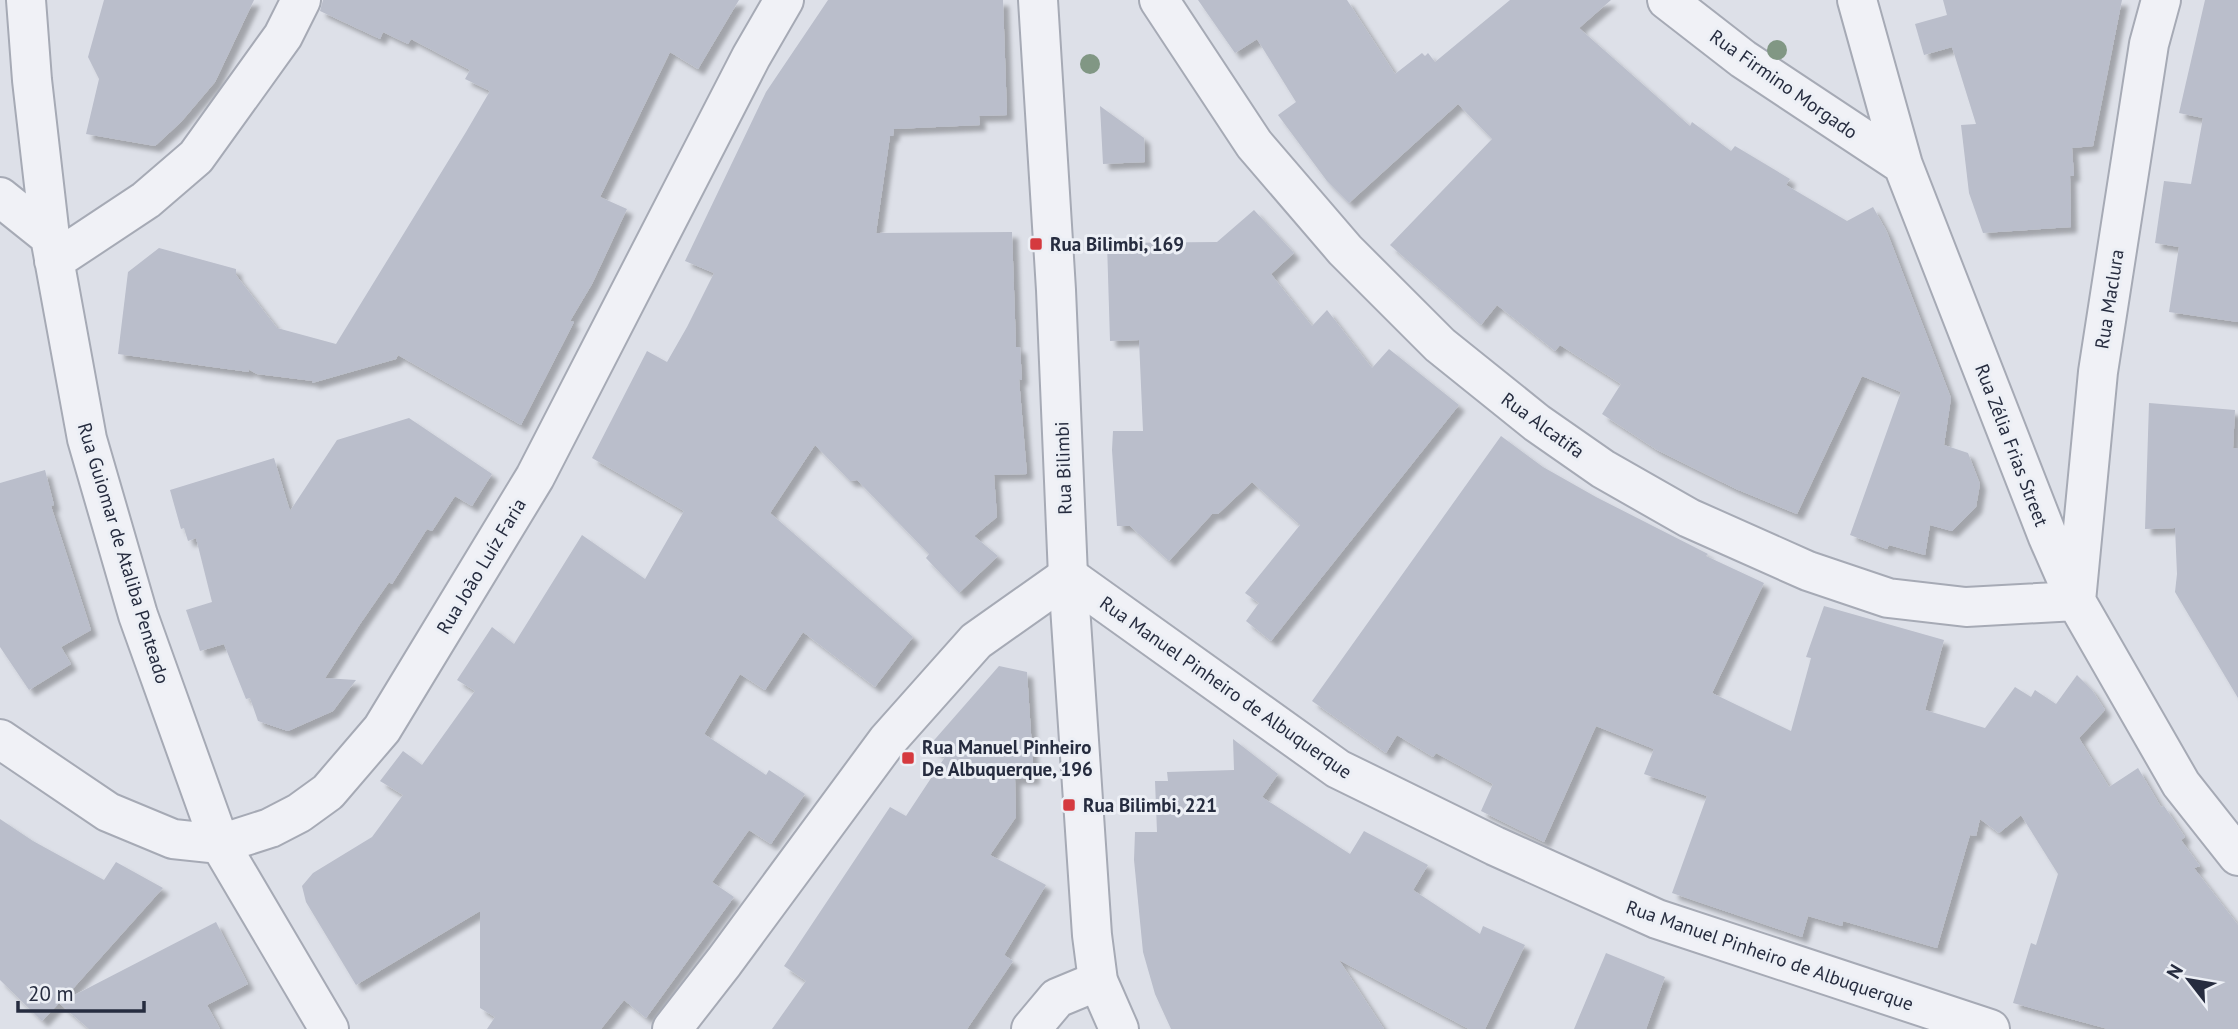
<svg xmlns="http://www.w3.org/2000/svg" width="2238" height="1029" font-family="'PT Sans',sans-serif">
  <defs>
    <filter id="shadow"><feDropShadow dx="6" dy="6" stdDeviation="2" flood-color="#0004"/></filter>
  </defs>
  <rect width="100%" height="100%" fill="#dde0e8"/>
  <!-- building -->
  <path fill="#babecb" filter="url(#shadow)" d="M 104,0 L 254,0 L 215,82 L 181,122 L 155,146 L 86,134 L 99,79 L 88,57 Z
    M 323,0 L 739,0 L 698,69 L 670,52 L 600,197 L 627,209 L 592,284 L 570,321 L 574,322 L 521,425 L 398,355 L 396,359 L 312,383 L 313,381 L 257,374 L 248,369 L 249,372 L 118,354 L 128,272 L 159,248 L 236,269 L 236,275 L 277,328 L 336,344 L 466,132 L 490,91 L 465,79 L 470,70 L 411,39 L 408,44 L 383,32 L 380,39 L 320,11 Z
    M 828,0 L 1003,0 L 1007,115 L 979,116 L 980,125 L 894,129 L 893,136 L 890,136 L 876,233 L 1012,232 L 1016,347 L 1020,347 L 1022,380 L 1019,379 L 1027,474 L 994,475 L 997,517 L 974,536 L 998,556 L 959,593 L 926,558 L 929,554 L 857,480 L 850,481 L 815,445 L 770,513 L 913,637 L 875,687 L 803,632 L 765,690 L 740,674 L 704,734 L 766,775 L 769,770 L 805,794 L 771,844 L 749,830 L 712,882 L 734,897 L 646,1018 L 624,1000 L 601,1029 L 487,1029 L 495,1017 L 480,1008 L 480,911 L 356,985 L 306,902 L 302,886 L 313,873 L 372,837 L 403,795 L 380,781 L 403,751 L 422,765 L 475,691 L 457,680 L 492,627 L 514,644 L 582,535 L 645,579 L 684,511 L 592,458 L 647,351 L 667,362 L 687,327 L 714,273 L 685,261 L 766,92 Z
    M 1198,0 L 1347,0 L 1395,74 L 1422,53 L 1425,56 L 1428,53 L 1435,62 L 1510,0 L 1611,0 L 1579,28 L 1690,126 L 1692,122 L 1731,151 L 1735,146 L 1790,179 L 1786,185 L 1847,221 L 1873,207 L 1887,232 L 1951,398 L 1944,445 L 1968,453 L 1980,484 L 1976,507 L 1952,531 L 1930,525 L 1925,555 L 1889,545 L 1887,549 L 1850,535 L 1901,392 L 1862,376 L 1797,514 L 1736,489 L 1657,450 L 1602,414 L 1621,384 L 1560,345 L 1555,351 L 1497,305 L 1481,325 L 1390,245 L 1492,139 L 1458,104 L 1349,203 L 1327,181 L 1278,115 L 1296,102 L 1257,39 L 1235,53 Z
    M 1943,0 L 2122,0 L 2093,146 L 2072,148 L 2074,176 L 2070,176 L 2071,227 L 1983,233 L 1969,193 L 1961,125 L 1976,124 L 1952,47 L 1924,55 L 1915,24 L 1947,15 Z
    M 2205,0 L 2238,0 L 2238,322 L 2169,312 L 2179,247 L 2155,243 L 2164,181 L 2191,184 L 2203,118 L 2179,113 Z
    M 1100,106 L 1144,138 L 1145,162 L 1103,164 Z
    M 1254,210 L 1294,253 L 1271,274 L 1312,326 L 1327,310 L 1372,368 L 1389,349 L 1459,405 L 1271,641 L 1246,621 L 1259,603 L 1245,593 L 1300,525 L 1252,482 L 1218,514 L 1212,514 L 1169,561 L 1130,526 L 1117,526 L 1112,450 L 1113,431 L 1143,431 L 1139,340 L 1110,341 L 1107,243 L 1217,242 Z
    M 2149,403 L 2235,410 L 2233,448 L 2238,448 L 2238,698 L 2175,592 L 2177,574 L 2175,528 L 2145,529 Z
    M 409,418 L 492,474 L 472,506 L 455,496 L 432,531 L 427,529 L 392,584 L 389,582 L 360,624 L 325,678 L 356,680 L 333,711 L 288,731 L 258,721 L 250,698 L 246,699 L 224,644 L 200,651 L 186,610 L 212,602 L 196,538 L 188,541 L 184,528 L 181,529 L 170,490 L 274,458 L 290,511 L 337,440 Z
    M 1501,436 L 1543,467 L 1596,497 L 1708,554 L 1706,556 L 1764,583 L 1712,693 L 1791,731 L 1811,658 L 1806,657 L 1824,606 L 1944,640 L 1925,710 L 1985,728 L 2015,687 L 2031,697 L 2035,690 L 2056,704 L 2077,675 L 2092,690 L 2105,710 L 2079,738 L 2109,787 L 2138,768 L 2161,807 L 2164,806 L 2185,837 L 2181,840 L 2200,866 L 2194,868 L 2238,925 L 2238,1029 L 2108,1029 L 2013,1003 L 2031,943 L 2036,945 L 2058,874 L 2021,815 L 1999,833 L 1980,819 L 1976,836 L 1970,835 L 1937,948 L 1843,921 L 1842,926 L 1808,916 L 1802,937 L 1672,893 L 1707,796 L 1644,774 L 1654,749 L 1596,726 L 1544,842 L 1481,811 L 1493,784 L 1436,753 L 1433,757 L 1397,735 L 1386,753 L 1312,701 Z
    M 45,470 L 54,505 L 51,506 L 91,630 L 61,647 L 71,664 L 29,690 L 0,647 L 0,483 Z
    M 999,666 L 1027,672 L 1034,779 L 1015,779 L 1016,817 L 990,855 L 1046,885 L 1004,955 L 1013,961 L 967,1029 L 772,1029 L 806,981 L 784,966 L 890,807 L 906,816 L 945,757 L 929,746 Z
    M 1233,739 L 1278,774 L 1262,797 L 1350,854 L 1364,831 L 1428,865 L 1413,890 L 1480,934 L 1483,926 L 1525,945 L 1485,1029 L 1469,1029 L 1339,960 L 1384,1029 L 1171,1029 L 1155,994 L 1143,952 L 1134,860 L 1135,832 L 1157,832 L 1155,781 L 1168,781 L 1167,772 L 1234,770 Z
    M 0,819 L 33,841 L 104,880 L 116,862 L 163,888 L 61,1002 L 216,922 L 248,984 L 207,1005 L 220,1029 L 89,1029 L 59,1003 L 42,1021 L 0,980 Z
    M 1606,953 L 1665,977 L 1646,1029 L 1574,1029 Z"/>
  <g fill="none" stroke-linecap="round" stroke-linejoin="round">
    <!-- minor casing -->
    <g stroke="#a6aab5" stroke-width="42">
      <path id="minor" d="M 26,0 L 32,80 L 50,237 L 87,439 L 138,615 L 220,844 L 329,1029
        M 1159,0 L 1254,144 L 1345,250 L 1440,345 L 1537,423 L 1603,469 L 1689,518 L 1808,571 L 1888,598 L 1966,607 L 2076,601 L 2098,372 L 2149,44 L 2161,0
        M 1667,0 L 1743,59 L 1903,165
        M 1857,0 L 1903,165 L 2048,537 L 2076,601 L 2181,784 L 2238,856
        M 0,197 L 50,237
        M 54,261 L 146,200 L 196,157 L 283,36 L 301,0
        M 0,739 L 108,812 L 173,839 L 220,844 L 270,828 L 299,813 L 328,792 L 382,729 L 535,477 L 751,57 L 784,0
        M 672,1029 L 724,962 L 887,741 L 976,641 L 1068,576 L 1338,769 L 1495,846 L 1657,919 L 1990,1029
        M 1031,1029 L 1057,998 L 1098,981"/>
    </g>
    <!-- tertiary casing -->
    <g stroke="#a6aab5" stroke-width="42">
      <path id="tertiary" d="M 1038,0 L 1056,290 L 1068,576 L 1092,935 L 1098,981 L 1119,1029"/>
    </g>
    <!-- minor -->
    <use href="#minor" stroke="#f0f1f6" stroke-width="38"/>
    <!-- tertiary -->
    <use href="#tertiary" stroke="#f0f1f6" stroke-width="38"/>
  </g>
  <!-- trees -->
  <g fill="#819784">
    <circle cx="1777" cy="50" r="10"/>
    <circle cx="1090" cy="64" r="10"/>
  </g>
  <!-- markers -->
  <g fill="#d53a3f" stroke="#eceff5" stroke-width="2.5">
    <rect x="1029" y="237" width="14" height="14" rx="3.5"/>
    <rect x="901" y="751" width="14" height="14" rx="3.5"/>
    <rect x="1062" y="798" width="14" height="14" rx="3.5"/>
  </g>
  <g text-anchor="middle" stroke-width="6" stroke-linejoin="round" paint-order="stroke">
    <!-- street labels -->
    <g font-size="19" fill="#262c3f" stroke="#eceff5">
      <text transform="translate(1784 84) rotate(35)" y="7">Rua Firmino Morgado</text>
      <text transform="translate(2109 299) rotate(-81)" y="7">Rua Maclura</text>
      <text transform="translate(1543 425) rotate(36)" y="7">Rua Alcatifa</text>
      <text transform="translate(2012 445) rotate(69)" y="7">Rua Zélia Frias Street</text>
      <text transform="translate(1063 468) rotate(-92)" y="7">Rua Bilimbi</text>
      <text transform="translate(124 553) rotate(73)" y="7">Rua Guiomar de Ataliba Penteado</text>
      <text transform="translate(481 566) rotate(-59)" y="7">Rua João Luíz Faria</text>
      <text transform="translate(1226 687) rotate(35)" y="7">Rua Manuel Pinheiro de Albuquerque</text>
      <text transform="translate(1770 955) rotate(19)" y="7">Rua Manuel Pinheiro de Albuquerque</text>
    </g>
    <!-- poi labels -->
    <g font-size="19" font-weight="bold" fill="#262c3f" stroke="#eceff5" text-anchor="start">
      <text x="1050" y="251">Rua Bilimbi, 169</text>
      <text x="922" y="754">Rua Manuel Pinheiro<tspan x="922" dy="22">De Albuquerque, 196</tspan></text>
      <text x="1083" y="812">Rua Bilimbi, 221</text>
    </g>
  </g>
  <!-- north arrow -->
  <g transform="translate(2189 980) rotate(301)" stroke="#eceff5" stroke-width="5" paint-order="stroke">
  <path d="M0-5L12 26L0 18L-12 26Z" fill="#262c3f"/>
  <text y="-10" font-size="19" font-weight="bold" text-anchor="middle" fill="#262c3f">N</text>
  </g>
  <!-- scale -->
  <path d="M18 1001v10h126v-10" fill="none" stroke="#262c3f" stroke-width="3.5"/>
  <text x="28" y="1001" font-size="21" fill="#262c3f" stroke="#eceff5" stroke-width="5" paint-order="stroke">20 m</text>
</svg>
